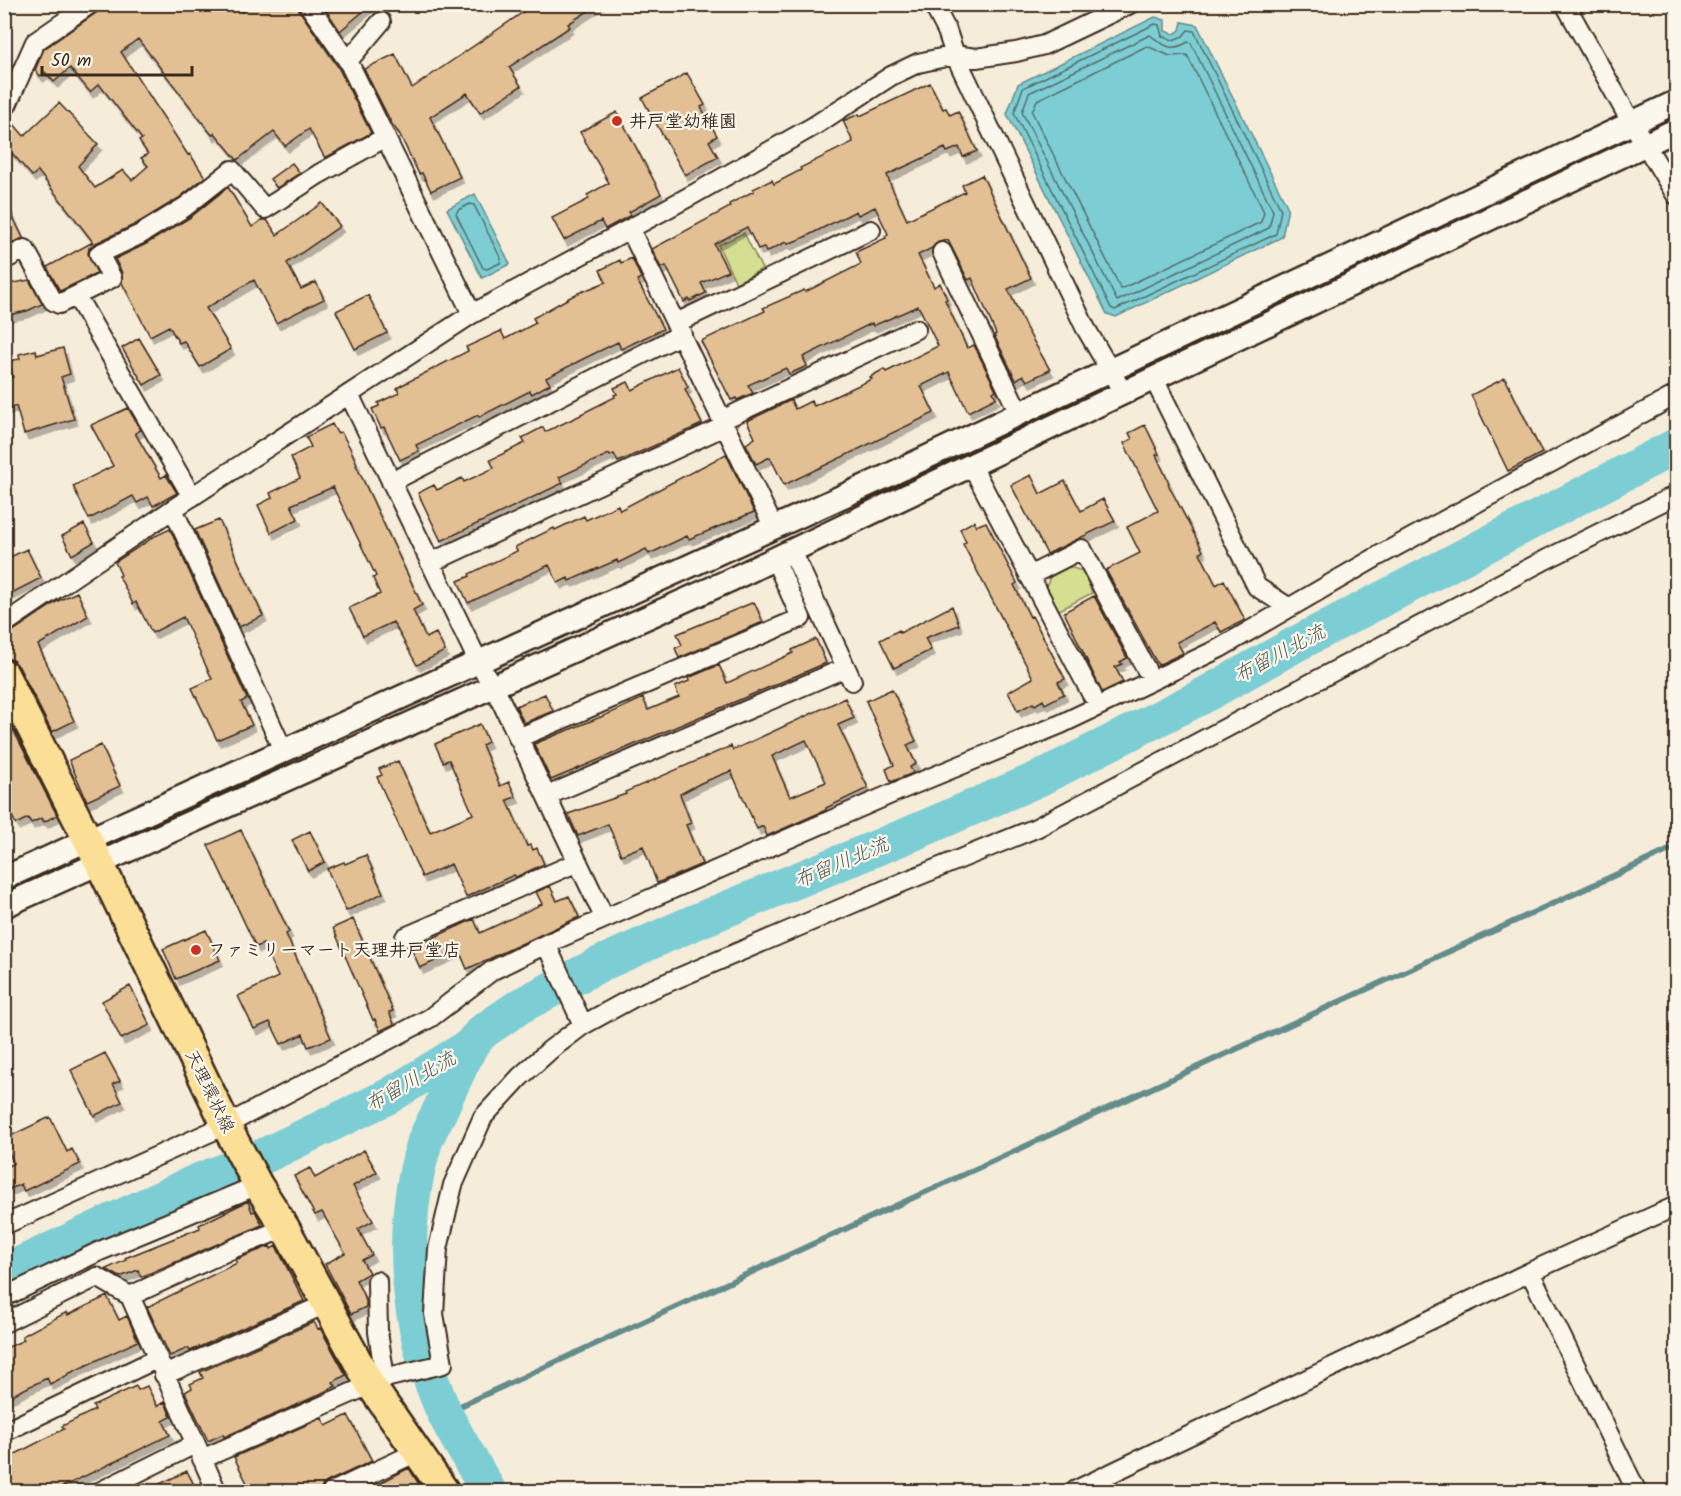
<svg xmlns="http://www.w3.org/2000/svg" width="1681" height="1496" font-family="Kalam,'Klee One',sans-serif">
  <defs>
    <filter id="shadow"><feDropShadow dx="3.5" dy="6" stdDeviation="0" flood-color="#0004"/></filter>
  </defs>
  <rect width="100%" height="100%" fill="#f6ecda"/>
  <filter id="ink" filterUnits="userSpaceOnUse"><feTurbulence type="fractalNoise" baseFrequency=".0167" numOctaves="2"/><feDisplacementMap in="SourceGraphic" scale="12" xChannelSelector="R" yChannelSelector="G"/><feConvolveMatrix kernelMatrix="1 2 1 2 8 2 1 2 1" color-interpolation-filters="sRGB"/></filter>
  <g filter="url(#ink)">
    <!-- green -->
    <path fill="#d4df91" stroke="#888458" stroke-width="1.5" d="M 744,233 L 762,269 L 736,283 L 718,245 Z
      M 1069,567 L 1083,571 L 1092,593 L 1056,612 L 1045,591 L 1050,577 Z"/>
    <!-- water -->
    <path fill="#7dced4" stroke="#638c8b" stroke-width="1.5" d="M 1155,17 L 1165,20 L 1165,31 L 1174,34 L 1180,30 L 1182,22 L 1197,25 L 1288,208 L 1282,237 L 1116,317 L 1107,314 L 1007,114 L 1018,84 Z
      M 475,194 L 510,264 L 482,278 L 447,209 Z"/>
    <g fill="none" stroke-linecap="round" stroke-linejoin="round">
      <!-- shore -->
      <path stroke="#556c67" stroke-width="1.5" d="M 1155,24 L 1159,25 L 1162,36 L 1173,40 L 1183,36 L 1188,30 L 1194,31 L 1281,210 L 1276,234 L 1115,310 L 1111,308 L 1014,113 L 1023,88 Z
        M 1150,35 C 1164,45 1170,53 1188,42 L 1191,43 L 1273,211 L 1269,228 L 1117,301 L 1022,112 L 1029,93 Z
        M 1147,46 L 1170,56 L 1187,55 L 1264,212 L 1261,222 L 1121,289 L 1032,112 L 1037,100 Z
        M 470,204 L 474,205 L 501,259 L 500,263 L 487,269 L 483,268 L 456,214 L 458,210 Z"/>
      <!-- stream -->
      <path stroke="#638c8b" stroke-width="6" d="M 445,1413 L 1676,847"/>
      <!-- river -->
      <path stroke="#7dced4" stroke-width="36" d="M 470,1046 C 460,1067 450,1087 441,1108 C 436,1119 429,1130 425,1141 C 398,1229 406,1328 444,1412 C 457,1439 474,1465 489,1492
        M 4,1272 L 196,1182 L 266,1155 L 389,1096 L 470,1046 L 482,1032 L 520,1006 L 598,965 L 695,922 L 913,833 L 1038,779 L 1201,697 L 1296,644 L 1676,446"/>
    </g>
    <!-- building -->
    <path fill="#e3bf94" stroke="#3b2a1e" stroke-width="1.5" fill-rule="evenodd" filter="url(#shadow)" d="M 101,4 L 236,4 L 242,12 L 250,4 L 297,4 L 299,10 L 338,67 L 371,133 L 325,158 L 309,129 L 285,146 L 274,132 L 237,160 L 215,133 L 212,135 L 138,39 L 121,52 L 188,155 L 190,154 L 205,177 L 179,198 L 136,224 L 94,244 L 89,248 L 88,254 L 97,273 L 60,291 L 47,267 L 93,242 L 38,171 L 32,176 L 4,144 L 4,118 L 8,117 L 24,136 L 59,103 L 98,144 L 78,166 L 95,188 L 123,170 L 132,180 L 148,166 L 141,158 L 148,154 L 139,141 L 142,139 L 99,84 L 90,92 L 70,68 L 54,82 L 45,72 L 40,76 L 35,70 L 44,49 L 96,13 Z
      M 322,4 L 372,4 L 340,31 Z
      M 535,4 L 599,4 L 568,24 L 570,27 L 509,67 L 521,86 L 480,113 L 467,93 L 430,117 L 460,177 L 431,191 L 422,173 L 419,174 L 399,133 L 393,126 L 364,69 L 395,54 L 412,88 Z
      M 687,73 L 705,105 L 701,107 L 717,136 L 709,141 L 718,157 L 685,175 L 642,98 Z
      M 930,83 L 943,109 L 946,108 L 950,115 L 958,111 L 977,151 L 963,157 L 959,147 L 947,152 L 945,148 L 887,175 L 891,186 L 907,220 L 965,192 L 962,185 L 982,175 L 1031,278 L 1008,289 L 1026,328 L 1050,370 L 1027,381 L 1023,375 L 1016,380 L 994,335 L 996,334 L 972,278 L 968,280 L 948,240 L 938,242 L 932,248 L 918,255 L 934,287 L 940,283 L 947,299 L 945,300 L 967,348 L 974,345 L 996,390 L 993,392 L 996,398 L 968,412 L 949,372 L 921,386 L 934,413 L 784,485 L 770,457 L 756,464 L 746,444 L 755,438 L 747,421 L 791,400 L 795,409 L 811,401 L 814,406 L 872,379 L 870,377 L 884,369 L 886,372 L 938,346 L 921,311 L 918,306 L 873,326 L 872,323 L 803,357 L 807,366 L 789,374 L 786,368 L 748,385 L 753,393 L 737,400 L 736,398 L 731,400 L 701,341 L 765,311 L 763,308 L 804,290 L 805,292 L 861,264 L 856,252 L 886,238 L 885,236 L 888,234 L 875,207 L 858,215 L 856,211 L 805,237 L 788,244 L 786,242 L 766,252 L 764,247 L 758,249 L 747,227 L 714,244 L 728,271 L 701,283 L 706,293 L 690,301 L 689,299 L 684,302 L 666,266 L 661,268 L 652,249 L 730,207 L 729,204 L 754,191 L 753,189 L 772,180 L 774,184 L 801,170 L 800,168 L 853,142 L 843,121 L 859,114 L 860,116 Z
      M 617,112 L 661,194 L 629,212 L 631,215 L 605,229 L 601,221 L 564,240 L 552,218 L 589,199 L 587,195 L 609,183 L 580,132 Z
      M 292,163 L 300,173 L 277,188 L 270,179 Z
      M 228,187 L 252,227 L 262,220 L 267,220 L 277,235 L 322,203 L 340,226 L 287,263 L 301,289 L 316,282 L 324,299 L 276,323 L 254,280 L 206,308 L 231,349 L 200,367 L 184,341 L 179,343 L 169,326 L 150,336 L 122,283 L 122,273 L 115,259 L 146,244 L 191,217 Z
      M 4,198 L 23,238 L 4,247 Z
      M 632,258 L 641,278 L 637,280 L 663,329 L 621,349 L 618,342 L 587,357 L 546,378 L 550,384 L 532,394 L 530,391 L 479,417 L 478,415 L 416,445 L 419,451 L 400,460 L 384,427 L 381,428 L 372,409 L 379,406 L 378,403 L 399,393 L 397,388 L 402,385 L 468,351 L 466,347 L 501,331 L 505,339 L 536,323 L 533,318 L 576,294 L 606,282 L 600,270 L 620,260 L 621,263 Z
      M 29,280 L 42,304 L 27,311 L 4,316 L 4,285 Z
      M 368,295 L 387,333 L 355,349 L 336,311 Z
      M 139,338 L 161,375 L 144,385 L 122,348 Z
      M 63,348 L 70,374 L 61,377 L 74,419 L 24,434 L 16,406 L 4,409 L 4,380 L 13,377 L 9,361 L 20,359 L 19,354 L 36,350 L 37,355 Z
      M 678,367 L 688,387 L 685,389 L 702,424 L 618,462 L 614,454 L 610,456 L 609,454 L 559,477 L 563,483 L 441,541 L 418,493 L 434,485 L 437,490 L 462,478 L 464,482 L 494,468 L 490,460 L 525,443 L 522,438 L 543,427 L 545,432 L 581,415 L 581,414 L 615,397 L 614,395 L 617,394 L 614,388 L 628,382 L 632,390 Z
      M 1505,378 L 1542,453 L 1508,471 L 1471,395 Z
      M 128,408 L 141,430 L 135,433 L 161,478 L 166,475 L 177,493 L 153,506 L 148,497 L 137,503 L 133,496 L 89,519 L 73,486 L 113,466 L 91,425 Z
      M 332,424 L 337,433 L 341,432 L 350,448 L 357,464 L 356,465 L 422,605 L 413,610 L 426,638 L 436,633 L 445,651 L 417,665 L 393,622 L 363,636 L 349,608 L 380,594 L 373,578 L 376,576 L 333,487 L 291,505 L 298,519 L 271,533 L 258,505 L 272,498 L 270,493 L 300,478 L 291,457 L 311,447 L 306,437 Z
      M 1145,425 L 1159,454 L 1156,455 L 1169,483 L 1168,484 L 1203,551 L 1200,553 L 1216,585 L 1224,580 L 1245,620 L 1221,632 L 1215,622 L 1177,642 L 1183,653 L 1158,665 L 1106,570 L 1140,553 L 1127,527 L 1158,511 L 1124,443 L 1132,439 L 1129,433 Z
      M 726,454 L 754,512 L 689,539 L 687,536 L 649,554 L 646,549 L 618,563 L 617,560 L 569,581 L 568,578 L 558,583 L 549,565 L 468,603 L 458,581 L 470,576 L 469,574 L 517,551 L 515,547 L 554,528 L 555,530 L 584,516 L 586,520 L 618,505 L 620,510 Z
      M 1031,475 L 1040,494 L 1065,481 L 1081,511 L 1103,499 L 1115,521 L 1047,554 L 1011,485 Z
      M 219,520 L 263,616 L 239,627 L 195,530 Z
      M 974,521 L 976,526 L 986,522 L 1017,583 L 1014,585 L 1030,617 L 1032,616 L 1065,679 L 1058,682 L 1064,694 L 1045,704 L 1043,700 L 1035,705 L 1033,703 L 1018,711 L 1008,692 L 1033,678 L 963,544 L 966,542 L 960,529 Z
      M 84,524 L 94,542 L 72,555 L 62,536 Z
      M 170,529 L 247,699 L 241,702 L 252,725 L 217,740 L 192,688 L 212,679 L 185,621 L 183,617 L 152,633 L 136,602 L 133,604 L 119,576 L 121,575 L 115,562 L 148,541 L 151,538 Z
      M 27,549 L 41,578 L 4,597 L 4,560 Z
      M 77,592 L 88,616 L 38,645 L 74,721 L 52,732 L 19,667 L 13,660 L 4,658 L 4,635 L 10,633 L 58,601 Z
      M 1094,596 L 1127,658 L 1120,662 L 1122,664 L 1115,667 L 1123,682 L 1102,692 L 1064,612 Z
      M 754,602 L 763,622 L 679,658 L 675,648 L 682,645 L 677,634 Z
      M 952,606 L 959,625 L 925,638 L 931,650 L 894,668 L 880,640 L 899,630 L 900,633 Z
      M 816,639 L 826,663 L 551,780 L 534,744 L 613,712 L 643,698 L 648,710 L 679,697 L 675,687 L 689,681 L 688,678 L 719,665 L 727,683 L 793,653 L 792,650 Z
      M 892,689 L 916,741 L 907,745 L 916,764 L 910,767 L 913,773 L 891,782 L 886,769 L 894,765 L 866,701 Z
      M 545,694 L 553,711 L 524,723 L 516,706 Z
      M 845,698 L 854,718 L 838,725 L 868,788 L 826,808 L 826,810 L 767,836 L 763,826 L 757,829 L 731,771 L 701,783 L 680,794 L 691,823 L 686,825 L 702,864 L 669,878 L 657,883 L 643,846 L 621,855 L 608,824 L 578,836 L 568,814 L 626,794 L 625,792 L 731,746 L 733,750 ZM 806,740 L 826,782 L 790,797 L 772,756 Z
      M 4,712 L 57,815 L 44,822 L 42,818 L 31,823 L 28,818 L 16,824 L 4,801 Z
      M 480,724 L 488,742 L 482,745 L 500,786 L 509,782 L 516,797 L 507,800 L 527,846 L 531,845 L 533,850 L 537,848 L 544,864 L 516,877 L 514,875 L 466,897 L 451,864 L 422,877 L 377,777 L 382,775 L 379,769 L 398,761 L 430,832 L 473,814 L 449,760 L 443,762 L 435,744 Z
      M 101,745 L 120,786 L 87,801 L 69,760 Z
      M 241,830 L 289,932 L 286,934 L 331,1038 L 308,1047 L 303,1034 L 281,1044 L 270,1022 L 254,1029 L 238,996 L 278,977 L 263,944 L 256,947 L 208,845 Z
      M 310,831 L 325,862 L 308,871 L 292,840 Z
      M 366,855 L 383,893 L 346,911 L 327,869 L 344,862 L 345,864 Z
      M 550,886 L 557,901 L 569,896 L 579,917 L 467,969 L 459,950 L 420,968 L 411,948 L 474,919 L 480,933 L 542,904 L 536,892 Z
      M 353,919 L 393,1011 L 389,1012 L 394,1024 L 380,1031 L 375,1019 L 373,1020 L 333,928 Z
      M 206,930 L 220,960 L 176,979 L 163,949 Z
      M 130,986 L 150,1025 L 121,1039 L 102,1001 Z
      M 105,1053 L 120,1081 L 113,1084 L 122,1102 L 94,1116 L 71,1070 Z
      M 50,1117 L 67,1152 L 72,1149 L 80,1164 L 24,1191 L 21,1184 L 10,1189 L 4,1177 L 4,1168 L 14,1163 L 4,1144 L 4,1139 Z
      M 364,1150 L 377,1172 L 353,1186 L 373,1221 L 358,1229 L 372,1255 L 362,1260 L 369,1273 L 356,1280 L 366,1301 L 366,1307 L 351,1314 L 325,1264 L 345,1253 L 322,1212 L 315,1215 L 294,1176 L 310,1168 L 315,1178 Z
      M 248,1201 L 252,1212 L 255,1211 L 262,1225 L 141,1277 L 138,1270 L 120,1277 L 106,1269 L 126,1260 L 125,1258 L 200,1228 L 199,1225 Z
      M 270,1246 L 271,1249 L 276,1246 L 304,1301 L 190,1351 L 188,1348 L 170,1356 L 147,1307 L 237,1263 L 235,1260 Z
      M 107,1296 L 119,1320 L 127,1316 L 138,1341 L 68,1374 L 68,1375 L 50,1384 L 47,1378 L 4,1399 L 4,1349 L 24,1340 L 22,1336 L 67,1312 L 68,1315 Z
      M 314,1322 L 318,1329 L 320,1328 L 346,1375 L 333,1382 L 336,1386 L 314,1397 L 224,1437 L 223,1434 L 208,1441 L 185,1392 L 192,1388 L 190,1384 L 203,1378 L 200,1372 Z
      M 136,1386 L 138,1390 L 147,1386 L 157,1406 L 165,1402 L 171,1417 L 163,1421 L 170,1435 L 54,1491 L 14,1491 L 4,1471 L 4,1460 L 64,1429 L 62,1426 L 95,1410 L 93,1406 Z
      M 348,1415 L 372,1461 L 327,1482 L 322,1486 L 321,1491 L 251,1491 L 234,1457 L 322,1418 L 326,1426 Z
      M 409,1468 L 423,1491 L 359,1491 L 382,1482 Z
      M 187,1471 L 197,1491 L 145,1491 Z"/>
    <g fill="none" stroke-linecap="round" stroke-linejoin="round">
      <!-- minor casing -->
      <g stroke="#3b2a1e" stroke-width="22">
        <path id="minor" d="M 308,4 L 348,61
          M 933,4 L 947,31 L 955,55 L 1085,327 L 1124,394
          M 1565,4 L 1625,111 L 1676,195
          M 381,22 L 348,61 L 472,314
          M 4,107 L 7,105 L 35,42 L 90,4
          M 630,229 L 774,528
          M 942,252 L 1019,413
          M 4,260 L 25,249 L 53,301 L 59,304 L 112,278 L 99,254 L 141,234 L 185,207 L 232,170 L 265,209 L 319,174 L 386,137
          M 77,297 L 192,497
          M 676,323 L 871,230
          M 1154,379 L 1257,587 L 1288,607
          M 349,394 L 479,663 L 501,701 L 604,917
          M 722,420 L 916,329
          M 972,466 L 1092,695
          M 391,482 L 682,334
          M 173,509 L 283,750
          M 792,551 L 852,681
          M 430,563 L 725,426
          M 1029,576 L 1082,549 L 1146,669
          M 4,624 L 173,509 L 472,314 L 694,194 L 814,126 L 891,76 L 918,63 L 955,55 L 976,58 L 1016,52 L 1044,45 L 1130,4
          M 518,738 L 801,618 L 775,559
          M 556,792 L 845,668
          M 405,937 L 578,862
          M 546,944 L 583,1025
          M 4,1225 L 226,1125 L 430,1018 L 493,970 L 546,944 L 898,791 L 1061,724 L 1220,648 L 1380,555 L 1676,395
          M 1530,1272 L 1637,1492
          M 377,1281 L 378,1332 L 385,1378
          M 130,1296 L 232,1249 L 285,1228
          M 4,1297 L 100,1251 L 258,1185
          M 4,1323 L 97,1277 L 130,1296 L 217,1492
          M 164,1375 L 326,1304
          M 4,1432 L 158,1358
          M 202,1459 L 385,1378 L 443,1364 L 434,1314 L 438,1249 L 453,1185 L 483,1117 L 520,1077 L 550,1050 L 583,1025 L 638,995 L 896,885 L 1036,828 L 1543,561 L 1676,495
          M 99,1492 L 195,1444
          M 332,1492 L 417,1452
          M 1072,1492 L 1530,1272 L 1676,1206"/>
      </g>
      <!-- tertiary casing -->
      <g stroke="#3b2a1e" stroke-width="27">
        <path id="tertiary" d="M 4,878 L 885,477 L 1676,102
          M 4,906 L 728,581 L 1676,130"/>
      </g>
      <!-- primary casing -->
      <g stroke="#3b2a1e" stroke-width="33">
        <path id="primary" d="M 4,674 L 99,862 L 229,1131 L 258,1185 L 285,1228 L 370,1384 L 445,1492"/>
      </g>
      <!-- minor -->
      <use href="#minor" stroke="#fbf7ec" stroke-width="18"/>
      <!-- tertiary -->
      <use href="#tertiary" stroke="#fbf7ec" stroke-width="22"/>
      <!-- primary -->
      <use href="#primary" stroke="#fbdf96" stroke-width="28"/>
    </g>
  </g>
  <!-- markers -->
  <g fill="#c8321e" stroke="#fbf7ec" stroke-width="2">
    <circle cx="617" cy="121" r="6"/>
    <circle cx="196" cy="950" r="6"/>
  </g>
  <g text-anchor="middle" stroke-width="4.5" stroke-linejoin="round" paint-order="stroke">
    <!-- poi labels -->
    <g font-size="18" font-weight="bold" fill="#3b2a1e" stroke="#fbf7ec" text-anchor="start">
      <text x="629" y="127">井戸堂幼稚園</text>
      <text x="208" y="956">ファミリーマート天理井戸堂店</text>
    </g>
    <!-- street labels -->
    <g font-size="18" fill="#3b2a1e" stroke="#fbf7ec">
      <text transform="translate(210 1091) rotate(64)" y="6">天理環状線</text>
    </g>
    <!-- water labels -->
    <g font-size="20" font-style="italic" fill="#4f5b55" stroke="#fbf7ec">
      <text transform="translate(1279 653) rotate(-28)" y="7">布留川北流</text>
      <text transform="translate(841 862) rotate(-23)" y="7">布留川北流</text>
      <text transform="translate(410 1081) rotate(-30)" y="7">布留川北流</text>
    </g>
  </g>
  <!-- margin -->
  <rect width="1681" height="1496" fill="none" stroke="#fbf7ec" stroke-width="24"/>
  <rect x="12" y="12" width="1657" height="1472" fill="none" stroke="#3b2a1e" stroke-width="2" filter="url(#ink)"/>
  <!-- scale -->
  <path d="M42 66v9h150v-9" fill="none" stroke="#3b2a1e" stroke-width="3"/>
  <text x="51" y="66" font-size="18" fill="#3b2a1e" stroke="#fbf7ec" stroke-width="4.5" paint-order="stroke">50 m</text>
</svg>
